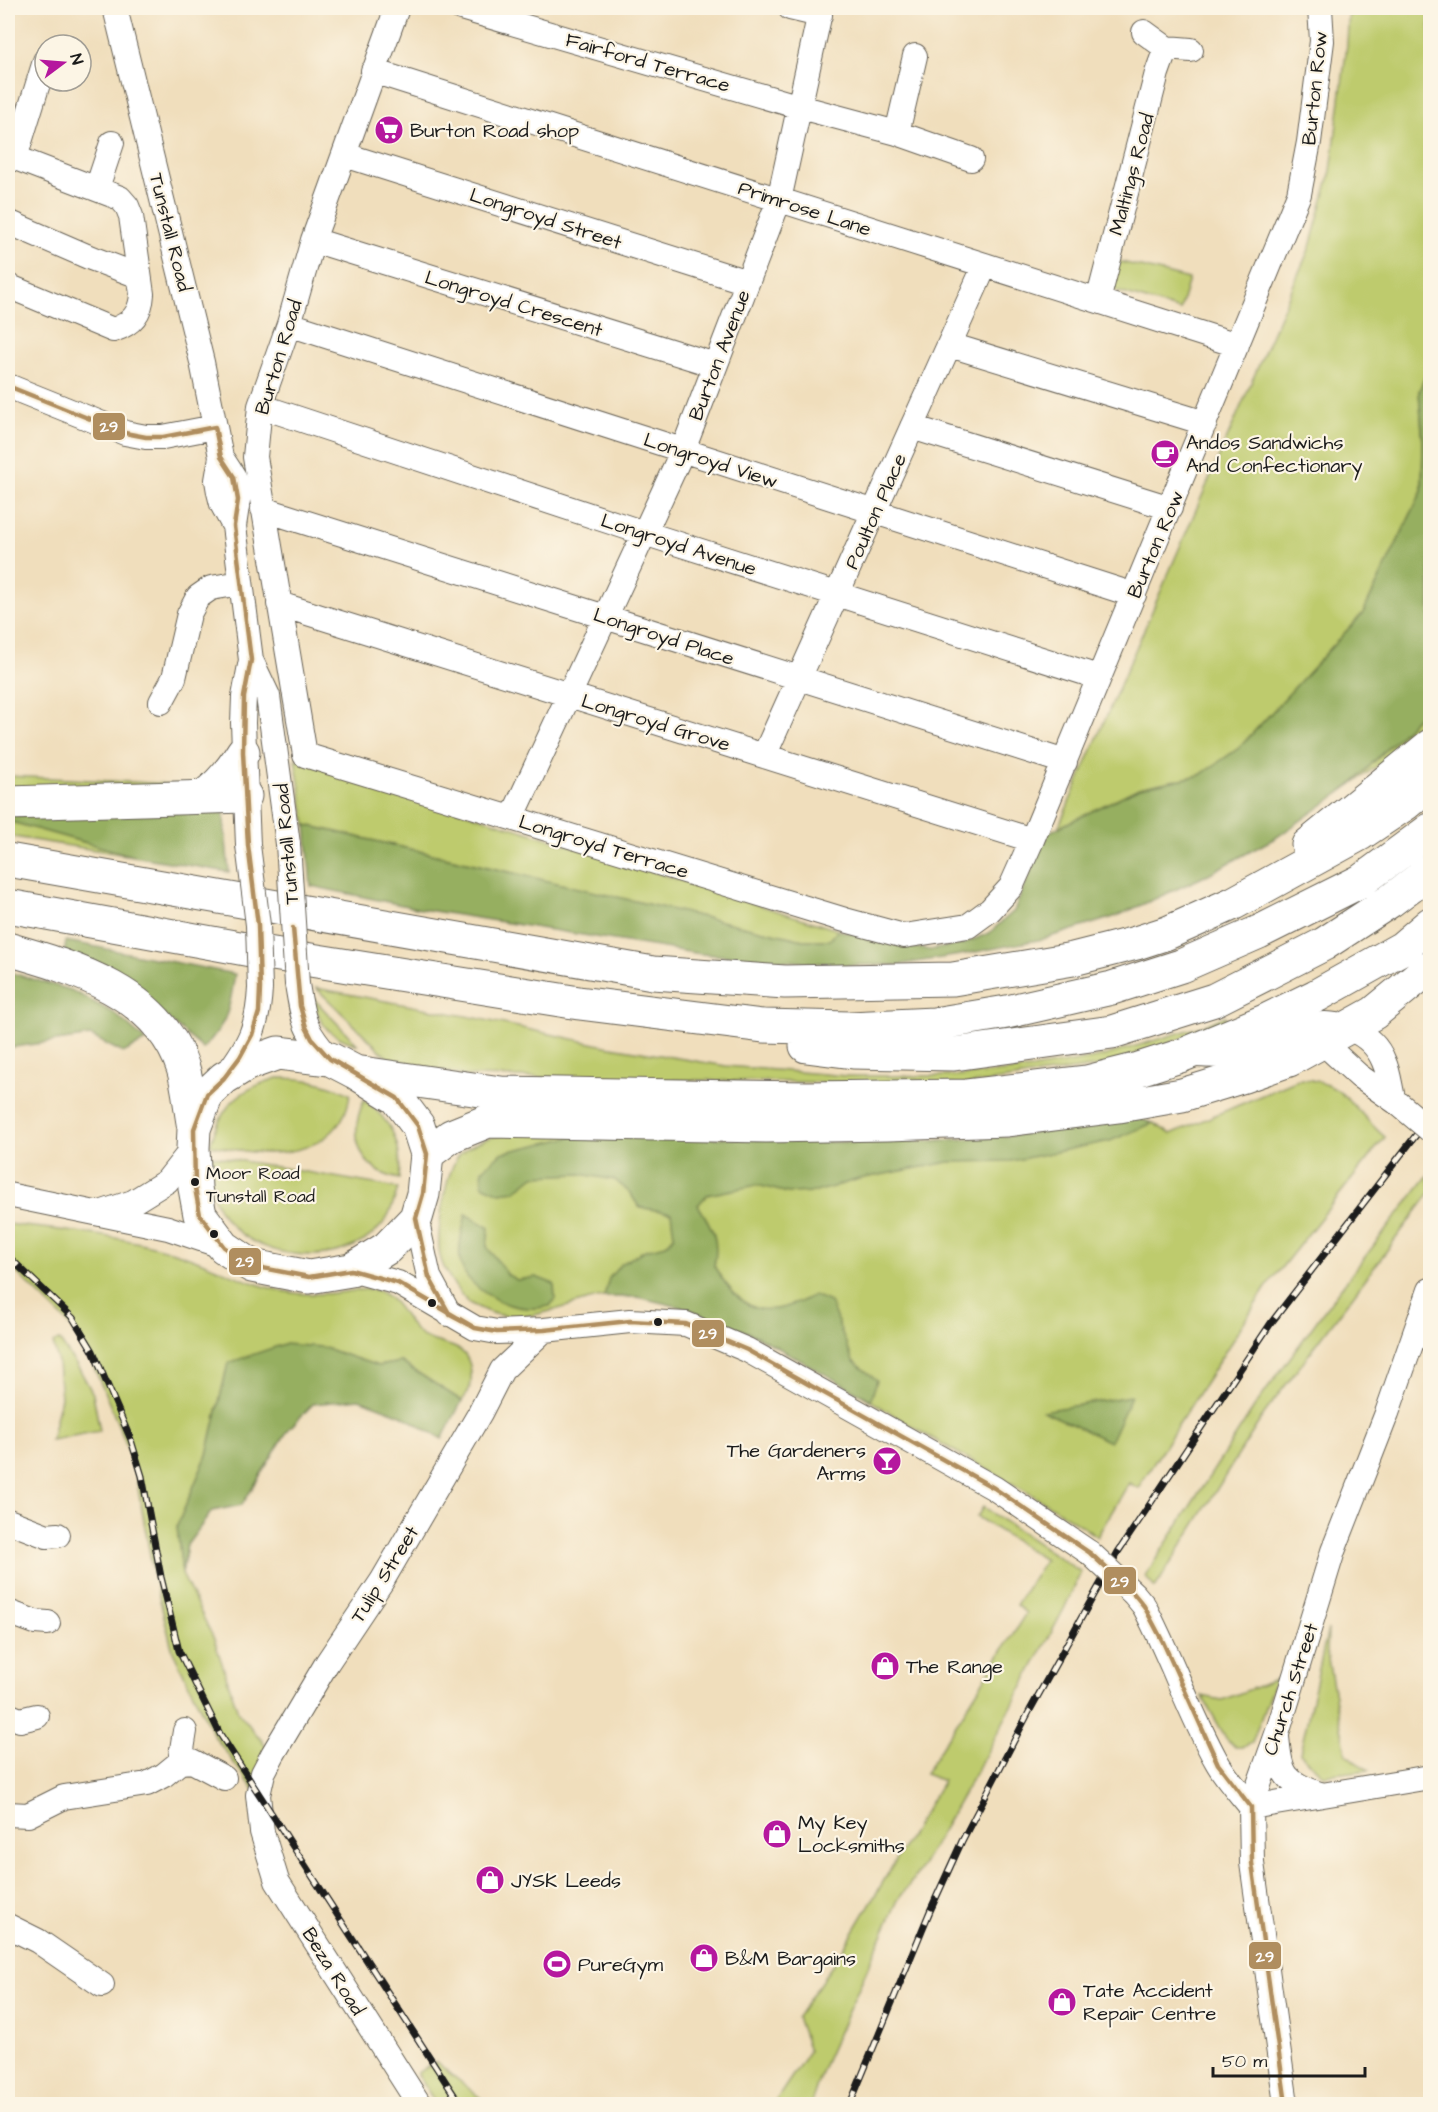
<svg xmlns="http://www.w3.org/2000/svg" width="1438" height="2112" font-family="'Architects Daughter',sans-serif">
  <rect width="100%" height="100%" fill="#fcf5e5"/>
  <filter id="ink" filterUnits="userSpaceOnUse"><feTurbulence type="fractalNoise" baseFrequency=".0167" numOctaves="2"/><feDisplacementMap in="SourceGraphic" scale="12" xChannelSelector="R" yChannelSelector="G"/><feConvolveMatrix kernelMatrix="1 2 1 2 8 2 1 2 1" color-interpolation-filters="sRGB"/></filter>
  <filter id="wash" filterUnits="userSpaceOnUse"><feTurbulence type="fractalNoise" baseFrequency=".008" numOctaves="4" result="noise"/><feDisplacementMap in="SourceGraphic" scale="24" xChannelSelector="R" yChannelSelector="G"/><feGaussianBlur stdDeviation="1.35" result="paint"/><feColorMatrix in="noise" values="0 0 0 0 0 0 0 0 0 0 0 0 0 0 0 0 0 1.4 0 .05"/><feComposite in="paint" operator="in"/></filter>
  <g filter="url(#wash)">
    <rect width="100%" height="100%" fill="#f0debc"/>
    <!-- green -->
    <path fill="#becb6d" stroke="#6d7444" stroke-width="1.5" d="M 1349,8 L 1430,8 L 1430,365 L 1419,391 L 1423,443 L 1422,491 L 1363,613 L 1239,748 L 1200,775 L 1139,788 L 1058,828 L 1310,247 L 1331,171 L 1347,44 Z
      M 1114,260 L 1189,279 L 1180,310 L 1116,291 L 1112,287 Z
      M 1430,705 L 1430,724 L 1421,734 L 1351,785 Z
      M 295,759 L 838,930 L 830,940 L 803,940 L 306,825 Z
      M 8,776 L 193,785 L 8,792 Z
      M 8,821 L 133,856 L 8,836 Z
      M 316,988 L 476,1018 L 605,1046 L 726,1066 L 847,1076 L 961,1076 L 1032,1069 L 1100,1057 L 1205,1025 L 1225,1016 L 1228,1023 L 1101,1066 L 964,1085 L 465,1076 L 388,1058 Z
      M 313,998 L 358,1045 C 330,1036 320,1028 313,998 Z
      M 277,1078 C 306,1078 324,1082 350,1094 C 345,1137 307,1153 267,1153 C 248,1153 229,1148 210,1145 C 223,1104 236,1091 277,1078 Z
      M 1300,1079 C 1344,1080 1355,1112 1385,1137 L 1267,1286 L 1138,1488 L 1129,1483 L 1097,1537 C 1045,1499 986,1470 930,1437 C 853,1391 776,1337 689,1310 C 663,1301 630,1292 603,1297 C 564,1304 526,1327 486,1311 C 481,1308 474,1306 469,1303 C 459,1294 443,1270 440,1256 C 436,1234 445,1169 461,1153 C 478,1138 500,1135 521,1131 L 826,1142 L 930,1141 L 1009,1136 L 1136,1118 L 1153,1123 L 1171,1134 Z
      M 364,1100 C 392,1121 403,1144 399,1179 C 358,1170 348,1136 364,1100 Z
      M 208,1155 L 398,1188 C 394,1201 390,1216 381,1226 C 342,1272 248,1261 219,1209 C 210,1193 209,1174 208,1155 Z
      M 1429,1174 L 1430,1193 L 1264,1414 L 1155,1588 L 1145,1576 L 1255,1406 L 1337,1293 Z
      M 8,1224 C 63,1231 120,1235 174,1252 C 214,1264 252,1288 295,1293 C 307,1295 323,1294 336,1293 C 349,1292 368,1286 381,1292 C 399,1301 403,1319 417,1332 C 434,1349 468,1337 471,1372 C 472,1387 470,1389 462,1401 L 401,1362 L 378,1366 L 322,1347 L 228,1363 L 207,1455 L 177,1526 L 182,1574 L 214,1639 L 238,1712 L 273,1754 L 258,1795 L 214,1736 L 173,1652 L 154,1577 L 136,1477 L 125,1441 L 88,1353 L 66,1321 L 8,1264 Z
      M 59,1340 L 81,1372 L 93,1394 L 100,1431 L 51,1440 L 61,1398 L 58,1363 L 53,1343 Z
      M 983,1507 L 1081,1572 L 1064,1609 L 985,1756 L 918,1873 L 898,1900 L 821,2072 L 811,2104 L 769,2104 L 775,2102 L 809,2051 L 797,2017 L 842,1951 L 943,1781 L 925,1774 L 1026,1613 L 1016,1605 L 1045,1560 L 977,1517 Z
      M 1328,1629 L 1327,1654 L 1346,1754 L 1357,1763 L 1369,1770 L 1323,1775 L 1300,1753 Z
      M 1275,1680 L 1252,1743 L 1244,1747 L 1235,1747 L 1226,1738 L 1202,1696 L 1222,1700 Z
      M 436,2062 L 488,2104 L 436,2104 L 417,2073 Z"/>
    <!-- forest -->
    <path fill="#96af60" stroke="#59663e" stroke-width="1.5" d="M 1430,365 L 1430,705 L 1351,785 L 1277,837 L 1201,878 L 1117,916 L 1043,939 L 960,955 L 897,965 L 841,965 L 701,954 L 421,909 L 311,886 L 306,825 L 803,940 L 830,940 L 838,930 L 897,945 L 930,950 L 963,944 L 989,933 L 1014,911 L 1047,833 L 1139,788 L 1200,775 L 1239,748 L 1363,613 L 1422,491 L 1423,443 L 1419,391 Z
      M 223,809 L 229,872 L 133,856 L 8,821 L 8,815 Z
      M 66,941 L 235,974 C 229,1011 229,1020 203,1049 L 165,1016 L 64,954 Z
      M 8,972 L 71,990 L 114,1013 L 146,1041 L 123,1053 L 91,1036 L 8,1048 Z
      M 1136,1118 L 1153,1123 L 1110,1141 L 1011,1161 L 949,1162 L 859,1179 L 816,1192 L 788,1193 L 757,1185 L 707,1195 L 698,1205 C 712,1227 720,1239 714,1266 C 742,1313 765,1321 814,1295 L 830,1302 L 853,1361 L 877,1380 L 871,1400 L 757,1336 L 689,1309 L 637,1297 L 604,1297 L 609,1278 L 621,1264 L 645,1250 L 666,1245 L 674,1236 L 671,1213 L 639,1207 L 630,1193 L 615,1180 L 580,1174 L 534,1176 L 515,1191 L 500,1193 L 482,1185 L 482,1170 L 501,1153 L 589,1133 L 826,1142 L 930,1141 L 1009,1136 Z
      M 466,1214 L 489,1228 L 487,1247 L 508,1275 L 517,1280 L 536,1277 L 554,1284 L 555,1299 L 550,1306 C 543,1307 534,1309 527,1308 C 502,1307 464,1286 460,1260 C 458,1244 463,1229 466,1214 Z
      M 284,1344 L 322,1347 L 378,1366 L 401,1362 L 462,1401 L 442,1439 L 401,1415 L 359,1399 L 313,1404 L 288,1430 L 242,1505 L 212,1511 L 187,1545 L 182,1574 L 177,1526 L 207,1455 L 228,1363 Z
      M 1131,1396 L 1110,1442 L 1043,1411 Z"/>
  </g>
  <g filter="url(#ink)">
    <g fill="none" stroke-linecap="round" stroke-linejoin="round">
      <!-- minor casing -->
      <g stroke="#666054" stroke-width="26">
        <path id="minor" d="M 115,8 L 202,362 L 221,457 L 217,480 L 219,492 L 222,504 L 234,526
          M 397,8 L 313,240 L 289,324 L 260,406 L 255,457 L 305,755 L 845,920 L 904,936 L 968,926 L 990,910 L 1011,887 L 1032,840 L 1299,194 L 1309,142 L 1322,41 L 1320,8
          M 461,8 L 800,107 L 897,133 L 971,159
          M 790,8 L 820,15
          M 1144,32 L 1166,48 L 1191,50
          M 373,71 L 1237,345
          M 897,133 L 915,56
          M 8,155 L 120,198 L 127,206 L 131,216 L 142,294 C 141,313 132,324 113,330 L 8,286
          M 345,155 L 747,282
          M 15,158 L 45,61
          M 97,188 L 112,143
          M 8,222 L 91,258 L 139,276
          M 313,240 L 715,365
          M 1098,301 L 1157,73 L 1166,48
          M 289,324 L 1134,595
          M 950,345 L 1205,423
          M 8,386 L 125,433 L 146,437 L 163,437 L 215,427
          M 260,406 L 644,533 L 1098,677
          M 912,427 L 1170,508
          M 221,457 L 234,477 L 238,500 L 234,526 L 251,660 L 244,697 L 243,723 L 248,845
          M 263,509 L 1065,762
          M 279,604 L 1032,840
          M 251,660 L 268,696 L 288,844
          M 161,702 L 174,678 L 189,614 L 198,597 L 211,588 L 241,583
          M 764,756 L 985,265
          M 512,818 L 683,450 L 779,200 L 821,8
          M 297,984 C 303,1021 304,1030 330,1059
          M 1320,1026 L 1322,1042 L 1359,1076 L 1399,1104
          M 1194,1055 C 1207,1055 1232,1058 1245,1054 C 1265,1047 1283,1035 1303,1028 C 1334,1017 1372,1031 1384,1062 C 1389,1073 1390,1086 1393,1098
          M 227,1074 C 250,1043 258,1027 260,988
          M 8,1195 L 168,1228 L 224,1247
          M 100,1213 L 133,1202 L 167,1181 L 193,1148
          M 416,1218 L 429,1277 L 449,1314
          M 351,1270 L 398,1283 L 475,1328 L 497,1332 L 544,1330 L 630,1321 L 686,1324 L 747,1350 L 994,1488 L 1090,1553
          M 8,1521 L 47,1536 L 58,1535
          M 1144,1606 C 1171,1657 1189,1712 1217,1762 C 1226,1778 1240,1793 1251,1807
          M 8,1612 L 35,1622 L 48,1623
          M 8,1715 L 20,1720 L 37,1716
          M 1277,1737 C 1281,1777 1284,1781 1322,1795
          M 180,1762 L 185,1731
          M 1251,1807 L 1430,1777
          M 8,1814 L 28,1815 L 64,1797 L 147,1784 L 164,1775 L 180,1762 L 192,1761 L 224,1778
          M 8,1926 L 38,1941 L 102,1985
          M 419,2104 L 277,1881 L 262,1832 L 258,1795 L 263,1773 L 273,1754 L 327,1663 L 382,1581 L 480,1413 L 502,1370 L 544,1330
          M 1286,2104 L 1252,1863 L 1251,1807 L 1277,1734 L 1333,1551 L 1387,1413 L 1430,1290"/>
      </g>
      <!-- highway casing -->
      <g stroke="#666054" stroke-width="35">
        <path id="highway" d="M 203,797 C 221,784 232,770 243,752
          M 8,803 L 245,796
          M 1308,845 L 1430,746
          M 8,860 L 653,973 L 785,982 L 953,979 L 1073,959 L 1136,943 L 1167,933 L 1234,903 L 1360,834 L 1405,804 L 1430,783
          M 8,906 L 267,953 L 579,1003 L 763,1026 L 850,1028 L 934,1024 L 1007,1012 L 1112,988 L 1181,966 L 1259,932 L 1361,881 L 1430,830
          M 8,949 C 75,968 159,993 183,1068 C 189,1087 190,1108 194,1128
          M 806,1046 L 853,1052 L 954,1054 L 1112,1032 L 1214,1000 L 1283,965 L 1324,944 L 1390,901 L 1430,871
          M 278,1053 L 330,1059 L 355,1072 L 397,1098 L 418,1126 L 427,1154 L 423,1194 L 416,1218 L 387,1248 L 351,1270 L 309,1277 L 252,1266 L 224,1247 L 200,1215 L 195,1188 L 193,1148 L 194,1129 L 207,1094 L 224,1078 L 247,1064 Z
          M 355,1072 L 501,1093 L 807,1098 L 967,1096 L 1087,1082 L 1139,1069 L 1183,1055 L 1265,1021 L 1316,996 L 1402,948 L 1430,924
          M 427,1154 L 451,1136 L 488,1121 L 766,1126 L 888,1124 L 1007,1120 L 1119,1106 L 1182,1095 L 1244,1076 L 1289,1060 L 1374,1013 L 1430,967"/>
      </g>
      <!-- minor -->
      <use href="#minor" stroke="#fff" stroke-width="24"/>
      <!-- highway -->
      <use href="#highway" stroke="#fff" stroke-width="33"/>
      <!-- rail casing -->
      <g stroke="#1c1c1c" stroke-width="7">
        <path id="rail" d="M 8,1256 L 73,1318 L 93,1351 L 131,1440 L 142,1476 L 161,1577 L 179,1651 L 220,1734 L 460,2104
          M 850,2104 L 930,1911 L 962,1841 L 1030,1710 L 1118,1552 L 1271,1323 L 1430,1117"/>
      </g>
      <!-- rail -->
      <use href="#rail" stroke="#fcf5e5" stroke-width="4.5" stroke-dasharray="14" stroke-linecap="butt"/>
      <!-- minor-bridge casing -->
      <g stroke="#666054" stroke-width="26" stroke-linecap="butt">
        <path id="minor-bridge" d="M 288,844 L 297,984
          M 248,845 L 258,925 L 260,988
          M 1399,1104 L 1430,1130
          M 1090,1553 L 1134,1594 L 1144,1606"/>
      </g>
      <!-- minor-bridge -->
      <use href="#minor-bridge" stroke="#fff" stroke-width="24"/>
      <!-- bus-1 casing -->
      <g stroke="#fcf5e5" stroke-width="9">
        <path id="bus-1" d="M 8,386 L 125,433 L 146,437 L 163,437 L 215,427
          M 215,427 L 221,457 L 234,477 L 238,500 L 234,526 L 251,660 L 244,697 L 243,752 L 248,845 L 258,925 L 260,988 L 259,1012 L 252,1035 L 240,1057 L 224,1078 L 207,1094 L 194,1129 L 195,1188 L 200,1215 L 224,1247 L 252,1266 L 309,1277 L 351,1270 L 398,1283 L 475,1328 L 497,1332 L 544,1330 L 630,1321 L 686,1324 L 747,1350 L 994,1488 L 1090,1553 L 1134,1594 L 1144,1606 L 1163,1642 L 1218,1764 L 1251,1807
          M 293,928 L 300,1006 L 306,1027 L 312,1039 L 330,1059 L 397,1098 L 418,1126 L 427,1154 L 423,1194 L 416,1218 L 429,1277 L 450,1315 L 467,1324
          M 1251,1807 L 1252,1863 L 1286,2104"/>
      </g>
      <!-- bus-1 -->
      <use href="#bus-1" stroke="#b08e5f" stroke-width="4.5"/>
    </g>
  </g>
  <!-- icons -->
  <defs>
    <g id="supermarket-disc" transform="scale(1.5)"><circle r="9.5" fill="#b5179e" stroke="#fcf5e5"/><path d="M-6-5.5h2.5l.6 2H6L4.5 2H-2.5L-4.4-4H-6ZM-1.5 3.2a1.3 1.3 0 1 0 .1 0ZM3 3.2a1.3 1.3 0 1 0 .1 0Z" fill="#fff"/></g>
    <g id="cafe-disc" transform="scale(1.5)"><circle r="9.5" fill="#b5179e" stroke="#fcf5e5"/><path d="M-5.5-4.5H6V0H3Q3 3.5 0 3.5H-2.5Q-5.5 3.5-5.5 0ZM3-3.2v2h1.7v-2ZM-6 4.5H4V6H-6Z" fill="#fff"/></g>
    <g id="bar-disc" transform="scale(1.5)"><circle r="9.5" fill="#b5179e" stroke="#fcf5e5"/><path d="M-6-5H6L.8 .8V4.5H3.5V6h-7V4.5H-.8V.8Z" fill="#fff"/></g>
    <g id="shop-disc" transform="scale(1.5)"><circle r="9.5" fill="#b5179e" stroke="#fcf5e5"/><path d="M-5-2.5h2.3a2.7 3.5 0 0 1 5.4 0H5L5.5 6h-11ZM-1.5-2.5h3a1.5 2.3 0 0 0-3 0Z" fill="#fff"/></g>
    <g id="stadium-disc" transform="scale(1.5)"><circle r="9.5" fill="#b5179e" stroke="#fcf5e5"/><path d="M0-5a6.5 5 0 1 0 0 10a6.5 5 0 1 0 0-10ZM-3.5-1.8h7v3.6h-7Z" fill="#fff"/></g>
  </defs>
  <g fill-rule="evenodd">
    <use href="#supermarket-disc" x="389" y="130"/>
    <use href="#cafe-disc" x="1165" y="454"/>
    <use href="#bar-disc" x="887" y="1461"/>
    <use href="#shop-disc" x="885" y="1666"/>
    <use href="#shop-disc" x="777" y="1834"/>
    <use href="#shop-disc" x="490" y="1880"/>
    <use href="#shop-disc" x="704" y="1958"/>
    <use href="#stadium-disc" x="557" y="1964"/>
    <use href="#shop-disc" x="1062" y="2002"/>
  </g>
  <!-- markers -->
  <g fill="#1c1c1c" stroke="#fcf5e5" stroke-width="2">
    <circle cx="195" cy="1182" r="5"/>
    <circle cx="214" cy="1234" r="5"/>
    <circle cx="432" cy="1303" r="5"/>
    <circle cx="658" cy="1322" r="5"/>
  </g>
  <g text-anchor="middle" stroke-width="4.5" stroke-linejoin="round" paint-order="stroke">
    <!-- bus labels -->
    <g font-size="18" fill="#1c1c1c" stroke="#fcf5e5" text-anchor="start">
      <text x="206" y="1179">Moor Road<tspan x="206" dy="23">Tunstall Road</tspan></text>
    </g>
    <!-- street labels -->
    <g font-size="20" fill="#1c1c1c" stroke="#fcf5e5">
      <text transform="translate(648 62) rotate(16)" y="7">Fairford Terrace</text>
      <text transform="translate(1314 88) rotate(-84)" y="7">Burton Row</text>
      <text transform="translate(1131 174) rotate(-75)" y="7">Maltings Road</text>
      <text transform="translate(805 208) rotate(18)" y="7">Primrose Lane</text>
      <text transform="translate(546 218) rotate(18)" y="7">Longroyd Street</text>
      <text transform="translate(171 232) rotate(76)" y="7">Tunstall Road</text>
      <text transform="translate(514 303) rotate(17)" y="7">Longroyd Crescent</text>
      <text transform="translate(719 355) rotate(-69)" y="7">Burton Avenue</text>
      <text transform="translate(278 357) rotate(-73)" y="7">Burton Road</text>
      <text transform="translate(711 460) rotate(18)" y="7">Longroyd View</text>
      <text transform="translate(875 511) rotate(-66)" y="7">Poulton Place</text>
      <text transform="translate(679 544) rotate(18)" y="7">Longroyd Avenue</text>
      <text transform="translate(1155 544) rotate(-67)" y="7">Burton Row</text>
      <text transform="translate(664 636) rotate(18)" y="7">Longroyd Place</text>
      <text transform="translate(656 722) rotate(17)" y="7">Longroyd Grove</text>
      <text transform="translate(286 844) rotate(-95)" y="7">Tunstall Road</text>
      <text transform="translate(604 846) rotate(17)" y="7">Longroyd Terrace</text>
      <text transform="translate(384 1574) rotate(-58)" y="7">Tulip Street</text>
      <text transform="translate(1290 1689) rotate(-72)" y="7">Church Street</text>
      <text transform="translate(334 1971) rotate(58)" y="7">Beza Road</text>
    </g>
    <!-- poi labels -->
    <g font-size="20" fill="#1c1c1c" stroke="#fcf5e5" text-anchor="start">
      <text x="410" y="137">Burton Road shop</text>
      <text x="1186" y="449">Andos Sandwichs<tspan x="1186" dy="23">And Confectionary</tspan></text>
      <text x="866" y="1457" text-anchor="end">The Gardeners<tspan x="866" dy="23">Arms</tspan></text>
      <text x="906" y="1673">The Range</text>
      <text x="798" y="1829">My Key<tspan x="798" dy="23">Locksmiths</tspan></text>
      <text x="511" y="1887">JYSK Leeds</text>
      <text x="725" y="1965">B&amp;M Bargains</text>
      <text x="578" y="1971">PureGym</text>
      <text x="1083" y="1997">Tate Accident<tspan x="1083" dy="23">Repair Centre</tspan></text>
    </g>
  </g>
  <g stroke="#fcf5e5" stroke-width="2">
    <rect x="92" y="412" width="34" height="29" rx="6" fill="#b08e5f"/>
    <rect x="228" y="1247" width="34" height="29" rx="6" fill="#b08e5f"/>
    <rect x="691" y="1319" width="34" height="29" rx="6" fill="#b08e5f"/>
    <rect x="1103" y="1566" width="34" height="29" rx="6" fill="#b08e5f"/>
    <rect x="1248" y="1941" width="34" height="29" rx="6" fill="#b08e5f"/>
  </g>
  <g font-size="16" text-anchor="middle" font-weight="bold" fill="#fff">
    <text x="109" y="432">29</text>
    <text x="245" y="1267">29</text>
    <text x="708" y="1339">29</text>
    <text x="1120" y="1587">29</text>
    <text x="1265" y="1962">29</text>
  </g>
  <!-- margin -->
  <rect width="1438" height="2112" fill="none" stroke="#fcf5e5" stroke-width="30"/>
  <!-- north arrow -->
  <g transform="translate(63 63) rotate(74)"><circle r="28" fill="#fcf5e5" stroke="#a29e95" stroke-width="1.5"/>
  <path d="M0-4.5L10 22L0 15L-10 22Z" fill="#b5179e"/>
  <text y="-9" font-size="16" font-weight="bold" text-anchor="middle" fill="#1c1c1c">N</text>
  </g>
  <!-- scale -->
  <path d="M1213 2067v9h152v-9" fill="none" stroke="#1c1c1c" stroke-width="3"/>
  <text x="1222" y="2067" font-size="18" fill="#1c1c1c" stroke="#fcf5e5" stroke-width="4.5" paint-order="stroke">50 m</text>
</svg>
